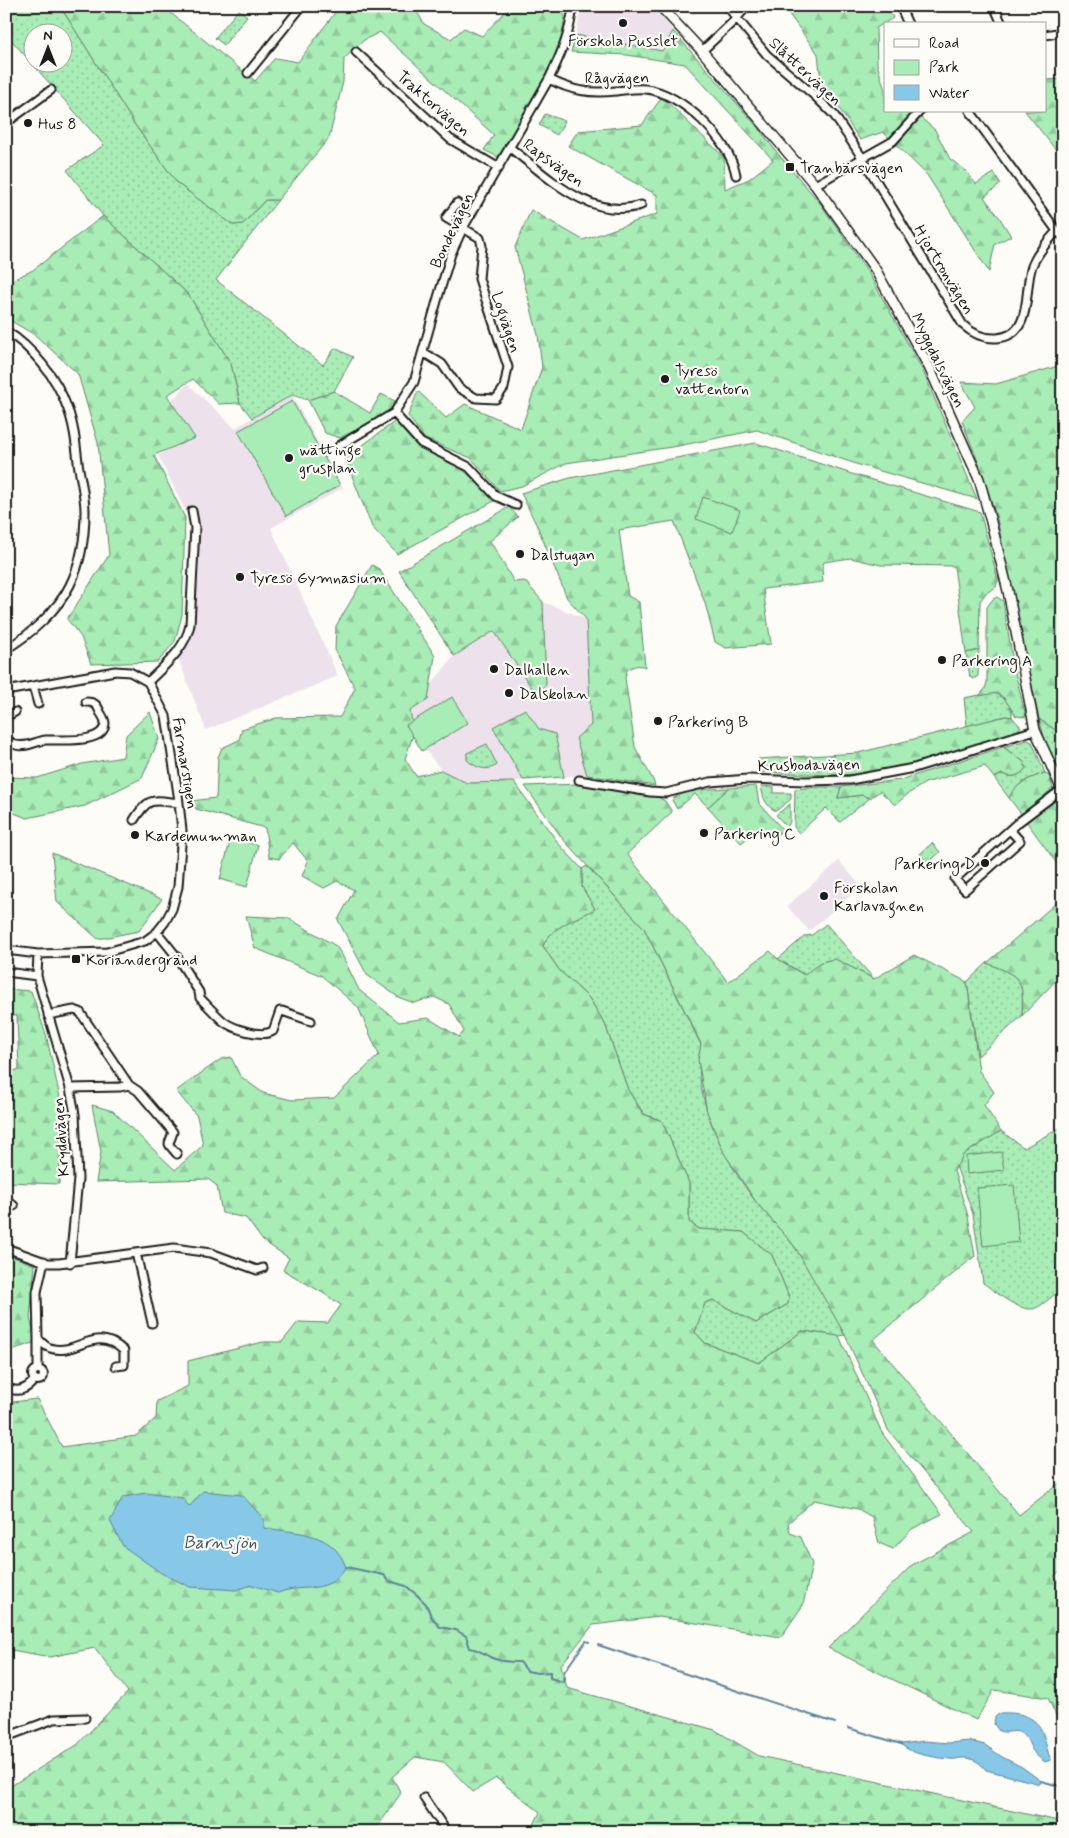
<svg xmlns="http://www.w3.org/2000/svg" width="1069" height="1838" font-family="Mynerve,sans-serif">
  <defs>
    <pattern id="green-dots" width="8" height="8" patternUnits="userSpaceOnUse" patternTransform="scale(1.25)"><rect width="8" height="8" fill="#a8ecb6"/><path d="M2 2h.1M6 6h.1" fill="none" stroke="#90ca9c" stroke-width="1.8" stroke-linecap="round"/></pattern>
    <pattern id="forest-firs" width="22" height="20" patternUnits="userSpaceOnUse" patternTransform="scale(1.25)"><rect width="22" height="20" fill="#a8ecb6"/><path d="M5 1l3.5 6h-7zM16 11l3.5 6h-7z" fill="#90ca9c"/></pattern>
  </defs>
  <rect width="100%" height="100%" fill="#fdfcf7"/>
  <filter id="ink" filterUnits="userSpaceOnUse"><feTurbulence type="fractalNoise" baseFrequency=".02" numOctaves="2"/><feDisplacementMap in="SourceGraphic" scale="10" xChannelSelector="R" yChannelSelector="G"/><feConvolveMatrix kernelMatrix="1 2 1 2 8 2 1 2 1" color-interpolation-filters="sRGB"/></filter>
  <g filter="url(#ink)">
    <!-- built -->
    <path fill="#ede2eb" d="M 581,6 L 653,6 L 673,31 L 662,51 L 576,35 Z
      M 188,384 L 235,428 L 292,395 L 343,488 L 271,528 L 338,676 L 206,730 L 174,648 L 186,626 L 189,518 L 158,455 L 186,441 L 165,407 Z
      M 543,602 L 586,619 L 591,725 L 576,738 L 587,775 L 523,780 L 514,782 L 467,783 L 441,770 L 406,725 L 410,711 L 428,700 L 430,686 L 454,656 L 494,630 Z
      M 839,861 L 861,886 L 809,931 L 787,906 Z"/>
    <!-- green -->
    <path fill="url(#green-dots)" stroke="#628469" fill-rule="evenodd" d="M 6,6 L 60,6 L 135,125 L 177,183 L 233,225 L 243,224 L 265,200 L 278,200 L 216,280 L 323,365 L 335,348 L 353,357 L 334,391 L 308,400 L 292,395 L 252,418 L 240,403 L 231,364 L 188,294 L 103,216 L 67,170 L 104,145 L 6,34 ZM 32,32 L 62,32 L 62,62 L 32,62 Z
      M 239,9 L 247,16 L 224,45 L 215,38 Z
      M 545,114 L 565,121 L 557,135 L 539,125 Z
      M 979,650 L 978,676 L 973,679 L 970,677 L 966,653 Z
      M 990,693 C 1002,693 1013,706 1012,717 L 1006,716 L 967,726 L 964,698 Z
      M 1039,719 L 1063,735 L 1063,780 L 1046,744 Z
      M 1027,740 L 1032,742 L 1045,773 C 1030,778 1016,783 1009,798 L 994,778 L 1002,774 C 1012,778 1019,777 1026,768 L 1024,762 L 1003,747 Z
      M 487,744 L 497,765 C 487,772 476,768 467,760 L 467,753 Z
      M 761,786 L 774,787 L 774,793 L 791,793 L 791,799 L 776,811 C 765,806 763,797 761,786 Z
      M 818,787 L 841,787 L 838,798 L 863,795 L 870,798 L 840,822 L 826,808 L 799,833 L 794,827 L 795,789 Z
      M 729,788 L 708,807 L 695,794 L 677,809 L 672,800 C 681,789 715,789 729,788 Z
      M 790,804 L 790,822 L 787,827 L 776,815 Z
      M 932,843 L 940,852 L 928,863 L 920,854 Z
      M 587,866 L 644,928 L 701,1045 C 691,1098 725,1161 756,1202 C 768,1218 785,1232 796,1249 C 814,1276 829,1306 845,1335 L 839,1336 L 802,1331 L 759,1363 L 705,1343 L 695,1332 L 705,1303 L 713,1300 L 756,1323 L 788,1304 L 789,1297 L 772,1255 L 743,1232 L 699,1229 L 689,1222 L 689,1183 L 662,1121 L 644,1114 L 628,1090 L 605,1024 L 589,998 L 559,970 L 543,946 C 550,927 578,918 595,909 L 582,887 L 582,869 Z
      M 826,924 L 874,979 L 835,959 L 821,962 L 805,975 L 778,959 L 805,936 L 812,935 Z
      M 987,963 C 1021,977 1024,978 1022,1016 L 978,1056 L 967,982 Z
      M 1063,1126 L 1063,1293 L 1058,1292 C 1051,1297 1040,1308 1032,1309 C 1016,1310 995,1291 983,1283 L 973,1214 L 956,1166 L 964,1154 L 1001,1131 L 1024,1148 Z"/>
    <!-- forest -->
    <path fill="url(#forest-firs)" stroke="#628469" d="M 60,6 L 162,6 L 255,81 L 275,58 L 298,62 L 340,6 L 414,6 L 424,24 L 451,39 L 464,28 L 482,36 L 511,6 L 560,6 L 565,17 L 560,45 L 546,78 L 498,157 L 484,150 L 494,135 L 380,32 L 364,40 L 344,59 L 343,82 L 329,138 L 278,200 L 265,200 L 243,224 L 233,225 L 177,183 L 135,125 Z
      M 783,6 L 888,6 L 893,18 L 876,28 L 877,64 L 885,90 L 885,111 L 913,111 L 935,130 L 950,159 L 965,170 L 976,184 L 994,173 L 1001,184 L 984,197 L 999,217 L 1011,236 L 995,244 L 989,272 L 927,175 L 883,132 L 860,140 L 821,81 L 818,54 Z
      M 673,31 L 756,125 L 779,155 L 820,203 L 868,272 L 923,371 L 977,499 L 856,464 L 757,430 L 678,446 L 566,463 L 522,486 L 500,491 L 471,458 L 425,439 L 408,416 L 418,391 L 446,418 L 465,404 L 521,429 L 542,367 L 538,335 L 515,247 L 531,210 L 583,240 L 657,214 L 657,195 L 568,146 L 578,131 L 642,125 L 662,97 L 724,157 L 725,189 L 749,179 L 773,160 L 685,64 L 627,55 L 571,52 L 576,35 L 662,51 Z
      M 1063,79 L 1063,159 L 1025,111 L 1045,111 L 1045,80 Z
      M 103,216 L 188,294 L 231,364 L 240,403 L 219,404 L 193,379 L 167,395 L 195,438 L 154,455 L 185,518 L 182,615 L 175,641 L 158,662 L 91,664 L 81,637 L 67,619 L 109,555 L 98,443 L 78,374 L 35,335 L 6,318 L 6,283 L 33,270 Z
      M 1063,354 L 1063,735 L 1039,719 L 997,519 L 982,472 L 962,421 L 975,407 L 961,382 L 996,384 L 1055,367 Z
      M 334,391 L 370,413 L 381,394 L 395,401 L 390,412 L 340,438 L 325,433 L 308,400 Z
      M 397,420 L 420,446 L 459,466 L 496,500 L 397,554 L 372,527 L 345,458 Z
      M 756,443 L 852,474 L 980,512 L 998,580 L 996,587 L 986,593 L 980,601 L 979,650 L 966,653 L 954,566 L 881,565 L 851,558 L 824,562 L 822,568 L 823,582 L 763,589 L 771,644 L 726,648 L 715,642 L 705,603 L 674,521 L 619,530 L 628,596 L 639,602 L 645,667 C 638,664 633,666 627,670 L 625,678 L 635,747 L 653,780 L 655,786 L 587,775 L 576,738 L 591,725 L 586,619 L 567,598 L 538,528 L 521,493 L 570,478 Z
      M 509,507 L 518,517 L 490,541 L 514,582 L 525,581 L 543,602 L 546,685 L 535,693 L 494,631 L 454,656 L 399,571 Z
      M 372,565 L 379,569 L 435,656 L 428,700 L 410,711 L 414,732 L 405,759 L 416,776 L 441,770 L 467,783 L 514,782 L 559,844 L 582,869 L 582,887 L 595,909 C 578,918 550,927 543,946 L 559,970 L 589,998 L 605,1024 L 628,1090 L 643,1114 L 662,1121 L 689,1183 L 689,1222 L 699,1229 L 743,1232 L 772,1255 L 789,1297 L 788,1304 L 756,1323 L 713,1300 L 705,1303 L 695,1332 L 705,1343 L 759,1363 L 802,1331 L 839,1336 L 882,1433 L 942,1514 L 912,1529 L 893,1549 L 879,1543 L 872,1517 L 858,1509 L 814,1500 L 788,1523 L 790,1533 L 801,1537 L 812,1564 L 803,1605 L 781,1637 L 659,1617 L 593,1625 L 561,1665 L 567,1688 L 715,1730 L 759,1756 L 1063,1822 L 1063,1832 L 539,1832 L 533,1827 L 540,1812 L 496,1778 L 473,1792 L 444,1762 L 415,1757 L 392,1777 L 401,1793 L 374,1832 L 6,1832 L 6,1789 L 77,1745 L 128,1692 L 95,1648 L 50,1657 L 6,1649 L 6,1407 L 13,1402 L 37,1399 L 62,1447 L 136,1436 L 156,1418 L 157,1401 L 188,1386 L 188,1361 L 263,1342 L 282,1342 L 298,1322 L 328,1323 L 341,1305 L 323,1293 L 283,1270 L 289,1258 L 263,1241 L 246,1218 L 222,1213 L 217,1186 L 208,1179 L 96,1182 L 101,1152 L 92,1105 L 113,1111 L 175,1170 L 203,1145 L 197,1116 L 176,1091 L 221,1059 L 231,1057 L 240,1076 L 263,1093 L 292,1100 L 334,1098 L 379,1055 L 358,1007 L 322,976 L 255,948 L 246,916 L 288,918 L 336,946 L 342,955 L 359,990 L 399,1022 L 428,1018 L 459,1037 L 464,1031 L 449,1004 L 434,997 L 414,1003 L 398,997 L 367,975 L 338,920 L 354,890 L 337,881 L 324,888 L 302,876 L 308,861 L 293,843 L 279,859 L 269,857 L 265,828 L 196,809 L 191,801 L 216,798 L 218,757 L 222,748 L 239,740 L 242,729 L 276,718 L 340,717 L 355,688 L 335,650 L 336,626 Z
      M 997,597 L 1003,601 L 1014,668 L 1026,717 L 1016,716 L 1004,698 L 997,693 L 979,696 L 985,689 L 987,682 L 987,607 L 993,599 Z
      M 525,709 L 539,729 L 555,734 L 564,777 L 523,780 L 493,727 Z
      M 150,712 L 159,739 L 142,778 L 85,806 L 27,818 L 6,810 L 6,777 L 37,778 L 82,764 L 123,757 L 126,735 Z
      M 1006,716 L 1012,717 L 1021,727 L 1017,730 C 969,746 920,766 870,773 C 834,777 796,773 760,772 L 758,759 L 858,753 Z
      M 1003,747 L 1024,762 L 1026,768 C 1019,777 1012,778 1002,774 L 994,778 L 985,766 L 925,783 L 908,794 L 895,805 L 880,791 L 870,798 L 862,795 L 838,798 L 841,787 L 900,780 Z
      M 1045,773 L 1049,776 L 1053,788 L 1045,795 L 1046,797 L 1022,815 L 1009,798 C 1016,783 1030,778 1045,773 Z
      M 579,784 L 658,797 L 665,801 L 672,812 L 627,854 L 728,982 L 770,951 L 778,959 L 804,975 L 821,962 L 835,959 L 874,979 L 914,955 L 967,982 L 979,1071 L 994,1092 L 984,1105 L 1001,1131 L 964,1154 L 954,1171 L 968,1216 L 975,1256 L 873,1340 L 1019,1515 L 1063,1480 L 1063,1534 L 1058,1539 L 1063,1544 L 1063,1569 L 1054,1576 L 1063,1586 L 1063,1731 L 1048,1698 L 994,1690 L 976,1720 L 828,1648 L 912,1565 L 974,1532 L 888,1430 L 845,1335 L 795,1247 L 756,1202 L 724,1153 L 707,1112 L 698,1060 L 701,1044 L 644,928 L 562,838 L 525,786 Z
      M 756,786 L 759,803 L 783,830 L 772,839 L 760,828 L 741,843 L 708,807 L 729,788 Z
      M 1058,799 L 1063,801 C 1063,810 1060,819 1063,827 L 1063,872 L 1026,821 L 1051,802 Z
      M 52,853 L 162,899 L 139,931 L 98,939 L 57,902 Z
      M 1063,897 L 1063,973 L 1022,1016 C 1024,978 1021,977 987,963 Z
      M 6,989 L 31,991 L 46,1034 L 63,1111 L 59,1184 L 6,1182 L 6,1071 L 19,1070 L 17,1016 L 6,1015 Z
      M 6,1254 L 35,1265 L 30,1318 L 36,1342 L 11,1350 L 6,1326 Z"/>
    <!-- pitch -->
    <path fill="#a8ecb6" stroke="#628469" d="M 292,401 L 340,485 L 286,516 L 238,431 Z
      M 703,497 L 740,510 L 732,532 L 696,519 Z
      M 452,697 L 468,723 L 422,751 L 406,725 Z
      M 231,838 L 258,845 L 247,887 L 220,879 Z
      M 1001,1152 L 1004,1170 L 967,1174 L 966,1156 Z
      M 1014,1185 L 1019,1242 L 983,1246 L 977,1188 Z"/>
    <!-- water -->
    <path fill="#87c7e8" stroke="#5c8396" d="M 203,1491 L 242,1495 L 264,1519 L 264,1528 C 297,1533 333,1531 346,1567 C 342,1572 337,1579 332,1582 C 314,1592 296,1585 278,1593 L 252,1585 L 236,1590 L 190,1587 L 161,1573 L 123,1546 L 110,1521 L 123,1497 L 146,1493 L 183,1498 L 189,1507 Z
      M 1000,1713 C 1017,1712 1037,1715 1043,1734 C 1046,1742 1047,1752 1051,1760 L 1045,1762 C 1041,1759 1036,1756 1033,1751 C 1028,1744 1028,1735 1019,1732 C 1012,1730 1007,1734 999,1731 L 994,1724 L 995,1717 Z
      M 925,1741 L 949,1743 L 969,1741 L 985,1745 L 1002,1757 L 1022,1767 L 1041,1781 L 1040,1784 L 986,1770 C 981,1763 972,1757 962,1758 C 958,1758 955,1760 950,1759 C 937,1758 909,1754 901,1744 Z"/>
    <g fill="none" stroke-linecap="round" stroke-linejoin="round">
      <!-- stream -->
      <path stroke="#5c8396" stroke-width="2" d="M 346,1567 L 384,1575 L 389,1581 L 406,1586 L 417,1595 L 426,1604 L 431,1616 L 440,1627 L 456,1630 L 466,1636 L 470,1648 C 482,1650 483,1654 492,1658 C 501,1662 511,1662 520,1662 L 527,1671 L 537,1673 L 550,1672 L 550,1678 L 563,1682 L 564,1672 L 586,1641 L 589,1642
        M 598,1645 L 835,1723
        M 848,1728 L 901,1744
        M 1041,1781 L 1063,1787"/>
      <!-- minor casing -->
      <g stroke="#1c1c1c" stroke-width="11">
        <path id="minor" d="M 727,6 L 767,55 L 815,96 L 834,115 L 863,159 L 963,325 C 973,334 983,339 997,338 C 1034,335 1023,291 1032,266 C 1037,253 1048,241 1057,231
          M 900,6 L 908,24
          M 994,6 L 1002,24
          M 1045,35 L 1063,32
          M 702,51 L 736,19 L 747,6
          M 356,52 L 450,139 L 499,168
          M 248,73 L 302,6
          M 549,79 C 571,91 591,94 616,91 C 626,90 636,88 646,89 C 682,93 730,140 736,175
          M 970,111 L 1057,231 L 1063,236
          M 6,123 L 51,90
          M 509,147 C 546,175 591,222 641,205
          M 815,185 L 893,141 L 920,111
          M 6,331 C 32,347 57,378 67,407 C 74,424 76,444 78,462 C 80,478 85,495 85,511 C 85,536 81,563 70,585 C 58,610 30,635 6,649
          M 423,352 L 442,364 L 459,388 L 476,398 L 496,399 L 504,388 L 508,367 L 479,279 L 482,246 L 480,238 L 446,218 L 457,203
          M 394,413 L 421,443 L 469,467 L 496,496 L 516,505
          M 339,446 L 394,413 L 414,382 L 439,294 L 451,254 L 463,228 L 549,79 C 561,55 570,33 573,6
          M 148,682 C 165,665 185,649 190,625 L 195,528 L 192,511
          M 33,686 L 38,704
          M 6,691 L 115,671 L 130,672 L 148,682 L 166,716 L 178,794 L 182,830 L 178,887 L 172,909 L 165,922 L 157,932 L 145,941 L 107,952 L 38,954 L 6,950
          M 6,717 L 15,712
          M 6,738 C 9,741 12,744 16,745 C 27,748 36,741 46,740 C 59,739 105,745 105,723 C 105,720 102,715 100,712 C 97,704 94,702 86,702
          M 579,780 L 650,792 L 666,793 L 710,782 L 748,779 L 805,781 L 850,780 L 914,768 L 1035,730
          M 134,820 C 149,796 153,800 179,803
          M 1010,830 L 1020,841 L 965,890 L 955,879 L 1016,824 L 1061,790
          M 157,932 L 177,957 L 199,992 L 200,998 C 207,1005 215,1014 223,1021 C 233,1029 262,1038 273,1031 L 280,1011 L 282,1011 L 311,1021
          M 38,954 L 37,976 L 70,1088 L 75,1114 L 78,1179 L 70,1263
          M 6,972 L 37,976
          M 48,1015 L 74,1010 L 80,1012 L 129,1085 L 138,1091 L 173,1132 C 169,1147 165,1140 177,1154
          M 70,1088 L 120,1087 L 129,1085
          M 6,1199 L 14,1206
          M 6,1248 L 48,1263 L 59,1263 L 174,1248 L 211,1253 L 257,1270 L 263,1268
          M 136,1253 L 152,1323
          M 44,1261 L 37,1292 L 38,1338 C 41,1342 45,1346 50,1348 C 77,1357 95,1323 124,1351 L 124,1365 L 116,1366
          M 38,1338 L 38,1369
          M32.5 1375a5.5 5.5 0 1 1 11 0a5.5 5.5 0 1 1-11 0Z
          M 6,1387 C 18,1394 28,1389 35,1379
          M 6,1737 L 54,1719 L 85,1718
          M 424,1798 L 447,1832"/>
      </g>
      <!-- tertiary casing -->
      <g stroke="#1c1c1c" stroke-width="12">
        <path id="tertiary" d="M 660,6 L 702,51 L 815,185 L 875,269 L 929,367 L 979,479 L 991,522 L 1008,591 L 1035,730 L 1063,792"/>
      </g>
      <!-- minor -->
      <use href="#minor" stroke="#fdfcf7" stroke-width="7"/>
      <!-- tertiary -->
      <use href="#tertiary" stroke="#fdfcf7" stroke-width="9"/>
    </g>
  </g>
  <!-- markers -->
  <g fill="#1c1c1c" stroke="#fdfcf7" stroke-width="2">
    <circle cx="623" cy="23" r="5"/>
    <circle cx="28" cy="123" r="5"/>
    <rect x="785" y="162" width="10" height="10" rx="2.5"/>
    <circle cx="665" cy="379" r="5"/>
    <circle cx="289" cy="458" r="5"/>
    <circle cx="520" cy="554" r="5"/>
    <circle cx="240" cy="577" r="5"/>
    <circle cx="942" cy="660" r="5"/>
    <circle cx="494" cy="669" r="5"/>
    <circle cx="509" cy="693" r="5"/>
    <circle cx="658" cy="721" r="5"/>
    <circle cx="704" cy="833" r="5"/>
    <circle cx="135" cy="835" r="5"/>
    <circle cx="985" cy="863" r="5"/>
    <circle cx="824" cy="896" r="5"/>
    <rect x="71" y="954" width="10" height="10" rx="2.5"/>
  </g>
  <g text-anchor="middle" stroke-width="4.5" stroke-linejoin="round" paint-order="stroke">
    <!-- poi labels -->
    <g font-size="16" fill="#1c1c1c" stroke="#fdfcf7" text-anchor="start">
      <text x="623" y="46" text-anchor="middle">Förskola Pusslet</text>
      <text x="38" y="129">Hus 8</text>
      <text x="800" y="173">Tranbärsvägen</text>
      <text x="675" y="376">Tyresö<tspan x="675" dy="18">vattentorn</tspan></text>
      <text x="299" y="455">wättinge<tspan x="299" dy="18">grusplan</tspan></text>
      <text x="530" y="560">Dalstugan</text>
      <text x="250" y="583">Tyresö Gymnasium</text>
      <text x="952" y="666">Parkering A</text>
      <text x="504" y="675">Dalhallen</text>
      <text x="519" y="699">Dalskolan</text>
      <text x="668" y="727">Parkering B</text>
      <text x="714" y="839">Parkering C</text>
      <text x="145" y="841">Kardemumman</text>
      <text x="975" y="869" text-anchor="end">Parkering D</text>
      <text x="834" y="893">Förskolan<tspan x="834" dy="18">Karlavagnen</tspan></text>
      <text x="86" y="965">Koriandergränd</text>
    </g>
    <!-- street labels -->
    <g font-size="16" fill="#1c1c1c" stroke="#fdfcf7">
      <text transform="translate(806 71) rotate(43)" y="6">Slåttervägen</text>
      <text x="617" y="83">Rågvägen</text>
      <text transform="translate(434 103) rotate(41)" y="6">Traktorvägen</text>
      <text transform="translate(554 162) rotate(36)" y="6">Rapsvägen</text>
      <text transform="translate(451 230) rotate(-65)" y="6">Bondevägen</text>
      <text transform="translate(945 269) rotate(59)" y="6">Hjortronvägen</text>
      <text transform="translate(507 322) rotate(72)" y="6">Logvägen</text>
      <text transform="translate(939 360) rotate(64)" y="6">Myggdalsvägen</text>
      <text transform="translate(186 763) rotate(81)" y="6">Farmarstigen</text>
      <text transform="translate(809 764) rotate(-1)" y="6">Krusbodavägen</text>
      <text transform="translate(60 1137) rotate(-94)" y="6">Kryddvägen</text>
    </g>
    <!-- water labels -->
    <g font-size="18" font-style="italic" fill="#415863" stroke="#fdfcf7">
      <text x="220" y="1548">Barnsjön</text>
    </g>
  </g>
  <!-- margin -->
  <rect width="1069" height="1838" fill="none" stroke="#fdfcf7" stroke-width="25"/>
  <rect x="12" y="12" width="1044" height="1813" fill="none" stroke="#1c1c1c" stroke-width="2" filter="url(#ink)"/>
  <!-- legend -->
  <rect x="884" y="22" width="162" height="90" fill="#fdfcf7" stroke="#a3a29f"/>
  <rect x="894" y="39" width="25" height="8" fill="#fdfcf7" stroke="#a3a29f"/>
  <text x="929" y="48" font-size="15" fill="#1c1c1c">Road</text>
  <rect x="894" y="60" width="25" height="15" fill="#a8ecb6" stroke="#a3a29f"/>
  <text x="929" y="72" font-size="15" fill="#1c1c1c">Park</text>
  <rect x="894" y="85" width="25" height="15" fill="#87c7e8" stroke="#a3a29f"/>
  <text x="929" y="98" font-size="15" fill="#1c1c1c">Water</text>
  <!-- north arrow -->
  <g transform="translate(48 48)"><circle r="24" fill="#fdfcf7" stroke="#a3a29f"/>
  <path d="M0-4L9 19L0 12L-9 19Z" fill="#1c1c1c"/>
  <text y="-8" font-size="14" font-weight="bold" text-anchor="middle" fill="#1c1c1c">N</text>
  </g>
</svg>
